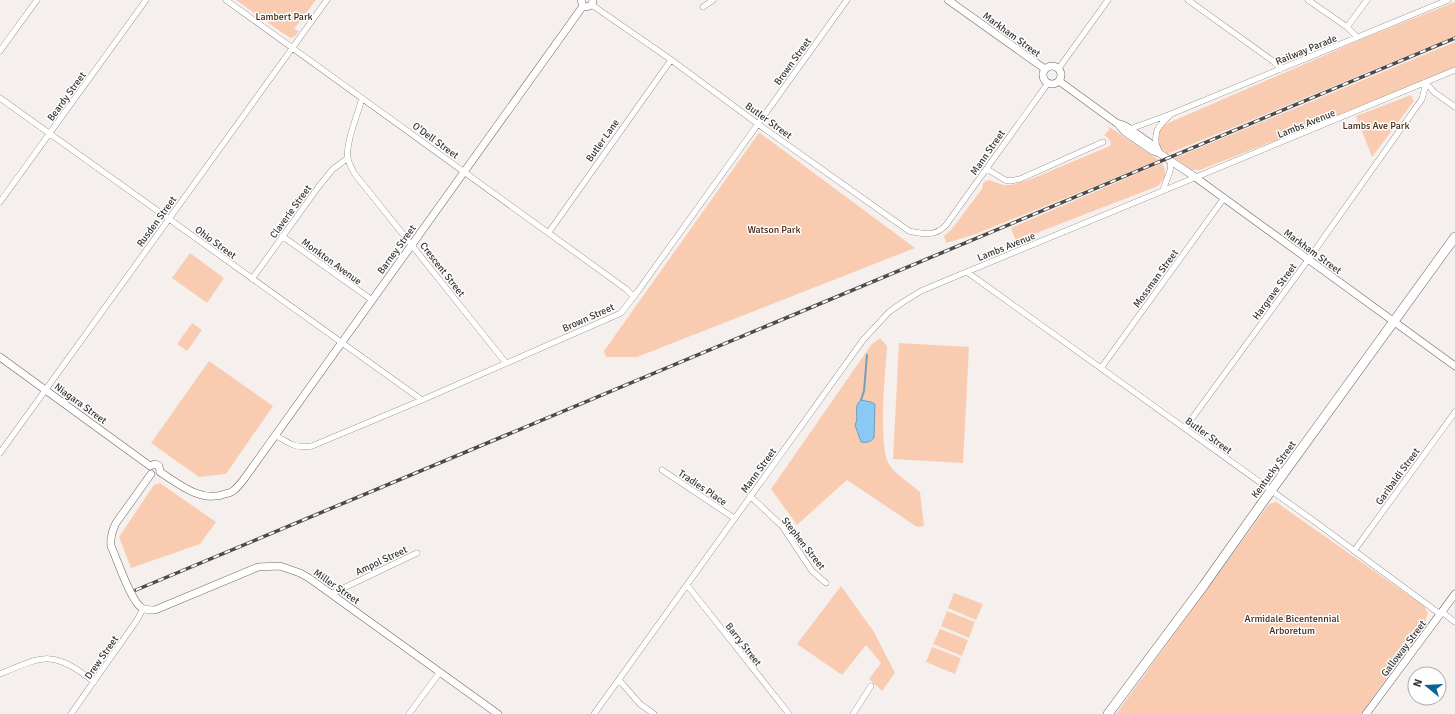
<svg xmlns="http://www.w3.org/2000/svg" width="1455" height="714" font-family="Signika,sans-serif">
  <rect width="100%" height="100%" fill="#f5f0ed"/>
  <!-- green -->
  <path fill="#f9ccb2" d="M 236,0 L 316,0 L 294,29 L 299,31 L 295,36 L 291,38 L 284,34 Z
    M 1455,2 L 1455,36 L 1244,123 L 1167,154 C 1156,143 1154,135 1166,124 L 1362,39 Z
    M 1455,42 L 1455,67 L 1287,136 L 1200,170 L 1192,170 L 1175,158 Z
    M 1411,95 L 1414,101 L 1372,157 L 1356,116 Z
    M 1108,126 L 1159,160 L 973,235 L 946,243 L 944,236 L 951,230 L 982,189 L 983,183 L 989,180 L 1003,185 L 1011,185 L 1031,179 L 1110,146 L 1111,142 L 1108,138 L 1104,135 L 1109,130 Z
    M 760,133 L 915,248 L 637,357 L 606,357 L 604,351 L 758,134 Z
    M 1162,163 C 1168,174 1166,177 1158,186 L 1016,241 L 1011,228 Z
    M 190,253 L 224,278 L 207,303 L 172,278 Z
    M 192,323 L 202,330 L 187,351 L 177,344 Z
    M 880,338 L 887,346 C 886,369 877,449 890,466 C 896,474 912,485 920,492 L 924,526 L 917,527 L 847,480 L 797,525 L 771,489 L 871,345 Z
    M 899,343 L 969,347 L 963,463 L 893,459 Z
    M 209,361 L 273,406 L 226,474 L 199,477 L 151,443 Z
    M 160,483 L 216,522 L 200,544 L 131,568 L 119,537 L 154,485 Z
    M 1276,502 L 1424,606 L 1428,613 L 1424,625 L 1361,714 L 1116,714 L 1269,504 Z
    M 841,586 L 874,632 L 895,673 L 882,691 L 869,679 L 881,663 L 866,645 L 842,675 L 797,644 Z
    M 954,593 L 983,604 L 976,620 L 948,608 Z
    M 947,611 L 975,622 L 969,638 L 941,626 Z
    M 940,629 L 968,640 L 962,656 L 933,644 Z
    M 932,647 L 961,658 L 955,674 L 926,662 Z"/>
  <!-- water -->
  <path fill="#8bc9f5" stroke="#729dbb" d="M 861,400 L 871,402 L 875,404 L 874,438 C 870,442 867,443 861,442 L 855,425 C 860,417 852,407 861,400 Z"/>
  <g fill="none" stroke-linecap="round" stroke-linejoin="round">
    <!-- stream -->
    <path stroke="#729dbb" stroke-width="2" d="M 861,400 L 864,391 L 867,355"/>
    <!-- minor casing -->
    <g stroke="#6b6764" stroke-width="6">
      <path id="minor" d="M 226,0 L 626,289 L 634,297
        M 1188,0 L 1273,61 L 1281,69
        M 1308,0 L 1347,27 L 1357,37
        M 592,5 L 670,59 L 758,124 L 909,231 C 924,234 935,237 946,225 L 1048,83
        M 703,7 L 713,0
        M 1347,27 L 1367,0
        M 0,51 L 37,0
        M 1059,68 L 1108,0
        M 1426,83 L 1434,92 L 1455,107
        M 0,98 L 422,400
        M 362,98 C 358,114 345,144 348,159 C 349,164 352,168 354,173 L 506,363
        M 1130,129 L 1171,114 L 1448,0
        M 1157,148 C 1153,131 1158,127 1170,115
        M 987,169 L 1005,180 L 1010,181 L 1020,179 L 1103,142
        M 1163,190 L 1170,171 L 1171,162
        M 0,202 L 146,0
        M 549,232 L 671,60
        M 282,236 L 372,300
        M 967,272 L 1318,524 L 1440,614
        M 252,279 L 319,186 L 333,169 L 348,158
        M 1101,368 L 1224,198
        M 1185,428 L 1308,260 L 1422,99 L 1426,83
        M 275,435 C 289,443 295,449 312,446 L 422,400 L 621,313 L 638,291 L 847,0
        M 0,453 L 327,0
        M 662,470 L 734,518
        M 750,496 L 782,526 L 812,571 L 826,583
        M 1354,551 L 1455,412
        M 687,585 L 789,714
        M 331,594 L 417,553
        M 1442,612 L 1455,622
        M 0,674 C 45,655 53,650 94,682
        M 619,680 L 640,704 L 654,714
        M 71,714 L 137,620 L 143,609
        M 409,714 L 440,672
        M 594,714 L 863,340 L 889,312 L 903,302 L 921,291 L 952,278 L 1455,70
        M 853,714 L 871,686"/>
    </g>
    <!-- tertiary casing -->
    <g stroke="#6b6764" stroke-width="8">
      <path id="tertiary" d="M 581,0 L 583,6 L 586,7 L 592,5 L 593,0
        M 948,0 L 1045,69
        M1043 75a9 9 0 1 1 18 0a9 9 0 1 1-18 0Z
        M 1059,81 L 1118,124 L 1124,131 L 1153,151 L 1159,153 L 1195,177 L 1455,366
        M 1120,124 L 1127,127 L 1157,148 L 1159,153
        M 0,357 L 150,466
        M 150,466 L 155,464 L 159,466 L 160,472
        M 160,472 C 179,484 201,503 225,494 C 228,493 231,493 233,491 C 237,488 241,483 244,479 L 583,6
        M 151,474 L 116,523 C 112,531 110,537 111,546 C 117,559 131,602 142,608 C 146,610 151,610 155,610 L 258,567 L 280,566 L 300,573 L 309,578 L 498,714
        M 1366,714 L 1455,594"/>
    </g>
    <!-- primary casing -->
    <g stroke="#6b6764" stroke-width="10">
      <path id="primary" d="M 1108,714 L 1204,585 L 1260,506 L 1455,237"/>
    </g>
    <!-- minor -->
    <use href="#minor" stroke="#fff" stroke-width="5.5"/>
    <!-- tertiary -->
    <use href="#tertiary" stroke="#fff" stroke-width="7"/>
    <!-- primary -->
    <use href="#primary" stroke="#fff" stroke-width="9"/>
    <!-- rail casing -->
    <g stroke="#4d4b4a" stroke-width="3.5">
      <path id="rail" d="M 136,590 L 1455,38"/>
    </g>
    <!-- rail -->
    <use href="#rail" stroke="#fefefe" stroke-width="2" stroke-dasharray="6" stroke-linecap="butt"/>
  </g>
  <g text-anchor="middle" stroke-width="3" stroke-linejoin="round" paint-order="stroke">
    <!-- park labels -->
    <g font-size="10" fill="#472713" stroke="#fefefe">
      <text x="284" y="20">Lambert Park</text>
      <text x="1376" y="129">Lambs Ave Park</text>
      <text x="774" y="233">Watson Park</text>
      <text x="1292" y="622">Armidale Bicentennial<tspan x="1292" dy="12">Arboretum</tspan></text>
    </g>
    <!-- street labels -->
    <g font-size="10" fill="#373534" stroke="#fefefe">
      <text transform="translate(1012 34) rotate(36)" y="4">Markham Street</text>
      <text transform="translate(1306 49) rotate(-22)" y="4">Railway Parade</text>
      <text transform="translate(792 61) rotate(-54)" y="4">Brown Street</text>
      <text transform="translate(66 96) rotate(-54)" y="4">Beardy Street</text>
      <text transform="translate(769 120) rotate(36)" y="4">Butler Street</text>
      <text transform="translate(1306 123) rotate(-22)" y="4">Lambs Avenue</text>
      <text transform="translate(436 140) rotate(36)" y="4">O'Dell Street</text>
      <text transform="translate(602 140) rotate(-55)" y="4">Butler Lane</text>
      <text transform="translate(987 152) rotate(-55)" y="4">Mann Street</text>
      <text transform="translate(290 211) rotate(-54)" y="4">Claverie Street</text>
      <text transform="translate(156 221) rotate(-54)" y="4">Rusden Street</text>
      <text transform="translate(216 242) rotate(36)" y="4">Ohio Street</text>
      <text transform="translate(1006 246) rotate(-22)" y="4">Lambs Avenue</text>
      <text transform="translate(396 249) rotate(-54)" y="4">Barney Street</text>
      <text transform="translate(1313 251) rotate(36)" y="4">Markham Street</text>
      <text transform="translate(332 261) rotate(36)" y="4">Monkton Avenue</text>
      <text transform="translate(443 269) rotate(52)" y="4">Crescent Street</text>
      <text transform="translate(1155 278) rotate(-54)" y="4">Mossman Street</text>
      <text transform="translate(1274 291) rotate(-54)" y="4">Hargrave Street</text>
      <text transform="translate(588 317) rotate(-24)" y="4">Brown Street</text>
      <text transform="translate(81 403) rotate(36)" y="4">Niagara Street</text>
      <text transform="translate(1209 435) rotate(36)" y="4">Butler Street</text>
      <text transform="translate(1273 469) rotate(-54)" y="4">Kentucky Street</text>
      <text transform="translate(758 470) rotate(-54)" y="4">Mann Street</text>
      <text transform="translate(1397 476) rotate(-54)" y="4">Garibaldi Street</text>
      <text transform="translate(703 487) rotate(34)" y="4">Tradies Place</text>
      <text transform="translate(804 543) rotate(52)" y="4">Stephen Street</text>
      <text transform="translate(381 560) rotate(-25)" y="4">Ampol Street</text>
      <text transform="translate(337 586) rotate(35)" y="4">Miller Street</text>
      <text transform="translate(744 644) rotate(52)" y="4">Barry Street</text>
      <text transform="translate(1403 648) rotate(-53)" y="4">Galloway Street</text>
      <text transform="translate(101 657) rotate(-55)" y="4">Drew Street</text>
    </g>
  </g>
  <!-- north arrow -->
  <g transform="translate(1427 686) rotate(288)"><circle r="19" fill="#fefefe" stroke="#aeaead"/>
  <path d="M0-3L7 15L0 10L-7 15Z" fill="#086494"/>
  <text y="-6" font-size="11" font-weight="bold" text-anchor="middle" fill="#373534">N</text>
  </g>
</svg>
